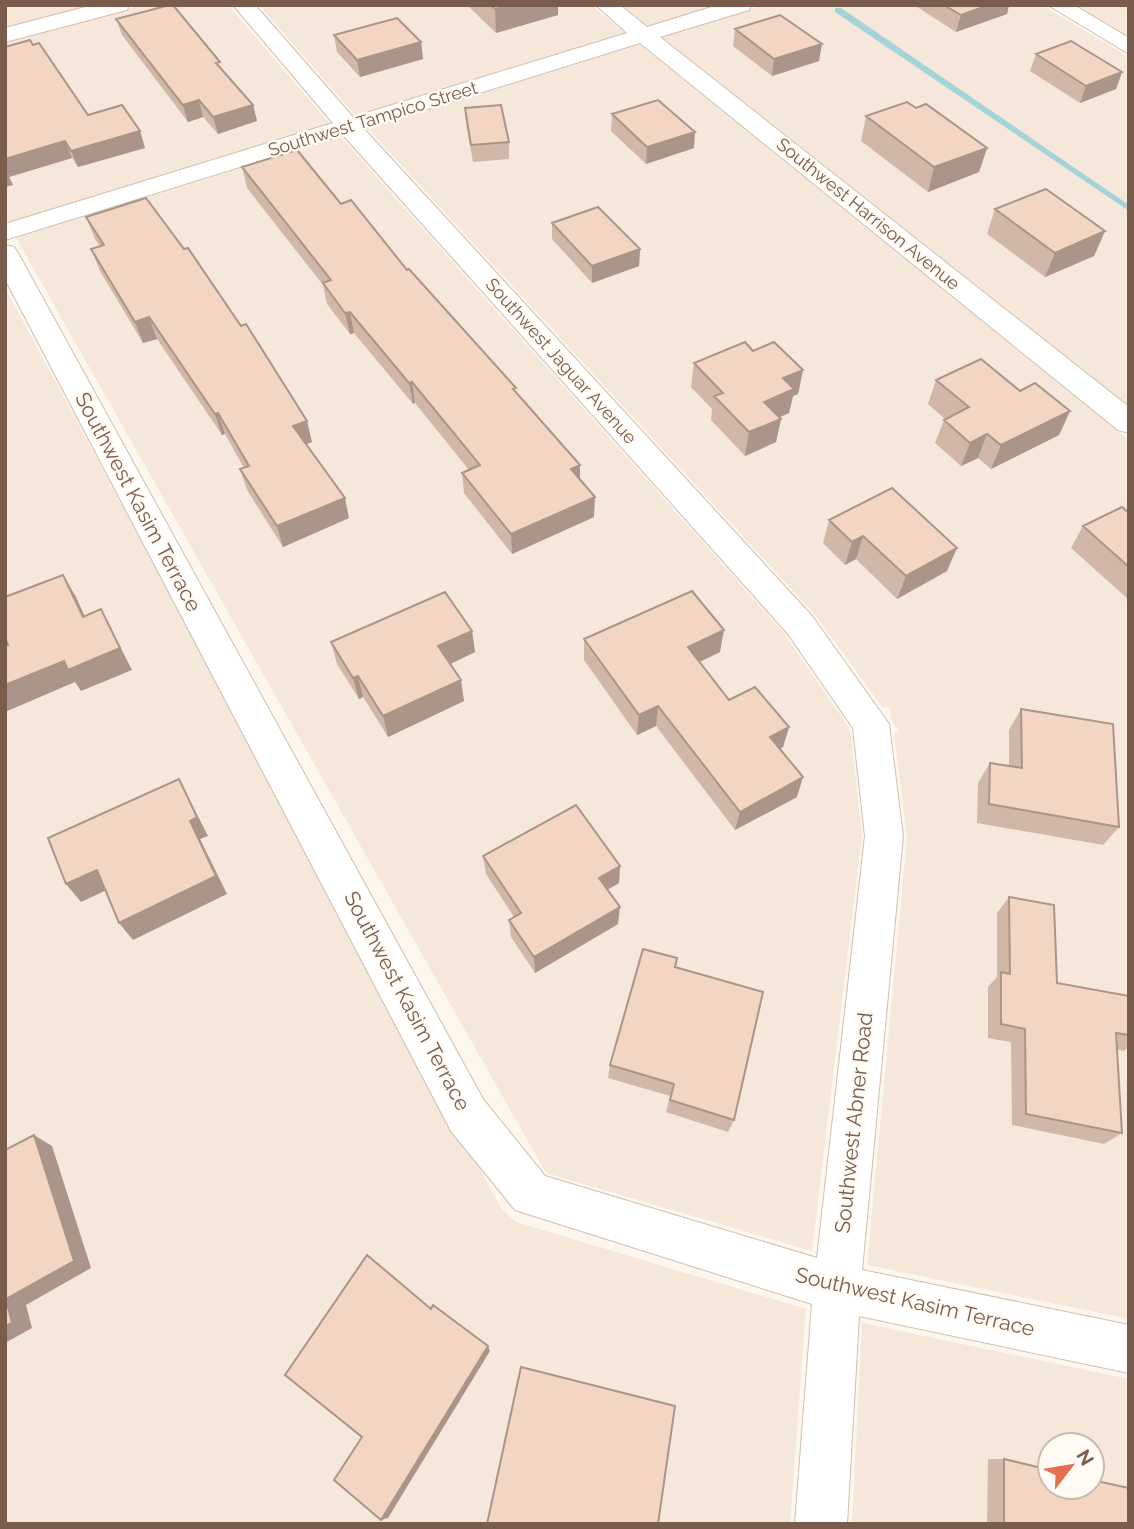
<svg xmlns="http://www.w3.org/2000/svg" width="1134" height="1529" font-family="Raleway,sans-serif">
  <rect width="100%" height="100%" fill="#fdf6ec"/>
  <!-- residential -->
  <path fill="#f5e8da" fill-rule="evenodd" d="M 5,5 L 97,5 L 5,29 Z
    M 141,5 L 228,5 L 331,125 L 5,224 L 5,42 Z
    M 259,5 L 591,5 L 626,34 L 357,117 Z
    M 622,5 L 719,5 L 649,27 Z
    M 764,5 L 1042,5 L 1129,57 L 1129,406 L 662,37 Z
    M 1073,5 L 1129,5 L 1129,38 Z
    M 639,44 L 1129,440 L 1129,1319 L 867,1265 L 907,838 L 894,734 L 899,731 L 891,720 L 890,707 L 882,707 L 816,616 L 368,129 Z
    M 341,137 L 783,632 L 850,729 L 862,835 L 812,1251 L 546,1173 L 16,238 Z
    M 5,288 L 502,1210 L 516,1222 L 806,1309 L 790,1524 L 5,1524 Z
    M 862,1323 L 1129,1379 L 1129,1524 L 852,1524 ZM 1050,1445 L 1092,1445 L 1092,1487 L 1050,1487 Z"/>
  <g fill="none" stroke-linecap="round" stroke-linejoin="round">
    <!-- stream -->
    <path fill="#a5d3da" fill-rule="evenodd" d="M 835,8 L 841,8 L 1129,205 L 1129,211 L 835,12 Z"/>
    <!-- street casing -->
    <g stroke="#d1beb0" stroke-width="2">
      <path id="street" d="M 93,5 L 129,5 L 127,10 L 5,42 L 5,28 Z
        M 233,5 L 255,5 L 353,117 L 627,33 L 596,5 L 620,5 L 647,27 L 718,5 L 751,5 L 749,10 L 660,37 L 1129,407 L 1129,433 L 1118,430 L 640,43 L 364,129 L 812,616 L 889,724 L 903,836 L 862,1270 L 1129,1325 L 1129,1373 L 859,1316 L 847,1524 L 795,1524 L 812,1304 L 515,1210 L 451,1131 L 5,279 L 5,245 L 14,247 L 18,253 L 483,1099 L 545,1176 L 817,1258 L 865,836 L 853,728 L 788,634 L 343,135 L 5,240 L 5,224 L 333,123 Z
        M 1048,5 L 1074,5 L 1129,38 L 1129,54 Z"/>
    </g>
    <!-- street -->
    <use href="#street" fill="#fff" fill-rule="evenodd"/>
  </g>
  <!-- wall -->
  <path fill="#d1b7a8" d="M 467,5 L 558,5 L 558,15 L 496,33 Z
    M 914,5 L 1009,5 L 1007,14 L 956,32 Z
    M 116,19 L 222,70 L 253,105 L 257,121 L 218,134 L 203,117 L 188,122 L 122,35 Z
    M 735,29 L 819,61 L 772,76 L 733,46 Z
    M 334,35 L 421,42 L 423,59 L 360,77 L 337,52 Z
    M 5,47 L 88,115 L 140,131 L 145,148 L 78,167 L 72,158 L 9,177 L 13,185 L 5,187 Z
    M 1036,54 L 1122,72 L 1116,89 L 1080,103 L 1030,71 Z
    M 465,108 L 509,142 L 509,159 L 473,162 L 466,124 Z
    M 916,108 L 987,148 L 979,172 L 928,192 L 861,141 L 866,116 Z
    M 612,114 L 694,148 L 646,164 L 611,131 Z
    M 242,167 L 341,204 L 407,270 L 580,465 L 580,479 L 594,517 L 512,554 L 464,493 L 462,473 L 469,470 L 415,403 L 413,404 L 354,333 L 350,334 L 327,304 L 323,285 L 247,188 Z
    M 995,209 L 1105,231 L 1094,256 L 1045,277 L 987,234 Z
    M 86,217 L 312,442 L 306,444 L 349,518 L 283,547 L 247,490 L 240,469 L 244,468 L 225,434 L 222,435 L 157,339 L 143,343 L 100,271 L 91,249 L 100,246 L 95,239 Z
    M 552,223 L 640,249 L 639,266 L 592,283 L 552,239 Z
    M 753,351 L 803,370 L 798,394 L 793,396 L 789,413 L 779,417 L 781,419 L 776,442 L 745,456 L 711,420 L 712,409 L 691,387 L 694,363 Z
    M 936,380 L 1020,391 L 1070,411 L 1059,435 L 991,469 L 978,458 L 961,466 L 935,443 L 944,420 L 945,419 L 928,404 Z
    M 1129,513 L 1129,600 L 1071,548 L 1083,526 Z
    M 829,520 L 947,571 L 897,599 L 856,559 L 845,565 L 823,543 Z
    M 472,631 L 475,652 L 450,664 L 464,701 L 388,737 L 363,697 L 359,699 L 337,664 L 331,642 Z
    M 584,639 L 720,652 L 699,662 L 729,700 L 789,727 L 783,747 L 780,749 L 797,797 L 735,830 L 656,726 L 637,735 L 584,660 Z
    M 1021,709 L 1119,827 L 1103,845 L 977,823 L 978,783 L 990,763 L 1009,766 L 1009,730 Z
    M 483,856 L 620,866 L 619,883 L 607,890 L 618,924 L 535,973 L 511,937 L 509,920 L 514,917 L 486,874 Z
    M 1009,897 L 1057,983 L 1129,996 L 1129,1047 L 1124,1051 L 1117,1049 L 1122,1133 L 1104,1144 L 1012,1125 L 1011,1042 L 988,1038 L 988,987 L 997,977 L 997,913 Z
    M 675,967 L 734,1120 L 728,1132 L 666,1112 L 670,1096 L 608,1078 L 610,1065 Z
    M 988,1459 L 1004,1459 L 1129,1524 L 987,1524 Z"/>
  <!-- shaded-wall -->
  <path fill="#aa9588" d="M 508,5 L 558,5 L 558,15 L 496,33 L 495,9 Z
    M 989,5 L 1009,5 L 1007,14 L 956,32 L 961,15 Z
    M 421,42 L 423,59 L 360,77 L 357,60 Z
    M 822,44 L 819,61 L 772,76 L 774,59 Z
    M 1122,72 L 1116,89 L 1080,103 L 1086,86 Z
    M 199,100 L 203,117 L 188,122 L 183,105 Z
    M 253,105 L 257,121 L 218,134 L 213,117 Z
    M 140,131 L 145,148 L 78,167 L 71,151 Z
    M 695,132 L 694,148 L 646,164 L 647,147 Z
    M 65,141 L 72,158 L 9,177 L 13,185 L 5,187 L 5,159 Z
    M 987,148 L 979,172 L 928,192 L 934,167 Z
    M 1105,231 L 1094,256 L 1045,277 L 1055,253 Z
    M 640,249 L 639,266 L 592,283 L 592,266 Z
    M 350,312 L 354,333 L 350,334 L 345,313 Z
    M 149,317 L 157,339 L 143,343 L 135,322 Z
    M 803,370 L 798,394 L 793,396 L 789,413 L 760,426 L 764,402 L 783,378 Z
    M 412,382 L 415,403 L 413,404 L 409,383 Z
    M 1070,411 L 1059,435 L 991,469 L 1001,445 Z
    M 218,413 L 225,434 L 222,435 L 215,414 Z
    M 781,419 L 776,442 L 745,456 L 749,432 Z
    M 307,421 L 312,442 L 298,447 L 293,426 Z
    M 987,434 L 978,458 L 961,466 L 970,443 Z
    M 580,465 L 580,486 L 571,469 Z
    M 595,497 L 594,517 L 512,554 L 511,534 Z
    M 345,498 L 349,518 L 283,547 L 277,526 Z
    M 863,536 L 856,559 L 845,565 L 852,542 Z
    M 957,548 L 947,571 L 897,599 L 906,576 Z
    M 63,575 L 76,597 L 95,639 L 83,617 Z
    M 101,609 L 132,670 L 81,691 L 75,682 L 5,712 L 5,685 Z
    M 724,630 L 720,652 L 685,669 L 688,647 Z
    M 472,631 L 475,652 L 442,668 L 438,646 Z
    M 358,676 L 363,697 L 359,699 L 353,678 Z
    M 461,680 L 464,701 L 388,737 L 383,716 Z
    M 658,706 L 656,726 L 637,735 L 639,715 Z
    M 789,727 L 783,747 L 765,757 L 770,737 Z
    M 803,777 L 797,797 L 735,830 L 740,812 Z
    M 179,779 L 208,836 L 200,839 L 227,894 L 133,940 L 119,923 L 190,821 Z
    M 620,866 L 619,883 L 598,895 L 599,878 Z
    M 97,870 L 111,888 L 81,902 L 66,884 Z
    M 620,907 L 618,924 L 535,973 L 534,957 Z
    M 34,1135 L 52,1146 L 91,1268 L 26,1305 L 32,1328 L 5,1343 L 6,1299 Z
    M 488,1346 L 490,1351 L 388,1518 L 381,1520 Z"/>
  <!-- building -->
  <path fill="#f3d5c3" stroke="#aa9588" stroke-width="2" d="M 170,5 L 173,5 L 220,62 L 216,63 L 253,105 L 213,117 L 199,100 L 183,105 L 116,19 Z
    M 491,5 L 508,5 L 495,9 Z
    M 944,5 L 989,5 L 961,15 Z
    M 780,15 L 822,44 L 774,59 L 735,29 Z
    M 397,18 L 421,42 L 357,60 L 334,35 Z
    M 30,40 L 33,45 L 39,43 L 88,115 L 122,105 L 140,131 L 71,151 L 65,141 L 5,159 L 5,47 Z
    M 1071,41 L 1122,72 L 1086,86 L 1036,54 Z
    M 658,100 L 695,132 L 647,147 L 612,114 Z
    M 907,102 L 916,108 L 926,104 L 987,148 L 934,167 L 866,116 Z
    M 501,105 L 509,142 L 471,145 L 465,108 Z
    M 297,150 L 341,204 L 351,200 L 407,270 L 409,269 L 516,388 L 513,389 L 580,465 L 571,469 L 595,497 L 511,534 L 462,473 L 480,465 L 412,382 L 409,383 L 350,312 L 345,313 L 323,283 L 331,280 L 242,167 Z
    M 1046,189 L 1105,231 L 1055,253 L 995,209 Z
    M 146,198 L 184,249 L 188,248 L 241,326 L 246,324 L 307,421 L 293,426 L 345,498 L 277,526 L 240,469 L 249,466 L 218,413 L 215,414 L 149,317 L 135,322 L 91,249 L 104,245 L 86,217 Z
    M 598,207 L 640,249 L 592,266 L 552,223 Z
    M 745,342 L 753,351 L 774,342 L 803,370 L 783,378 L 794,389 L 764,402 L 781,419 L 749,432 L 714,396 L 723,393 L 694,363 Z
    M 981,359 L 1020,391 L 1035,383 L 1070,411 L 1001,445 L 987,434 L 970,443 L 944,420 L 969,407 L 936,380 Z
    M 892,488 L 957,548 L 906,576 L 863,536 L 852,542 L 829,520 Z
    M 1122,507 L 1129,513 L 1129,567 L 1083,526 Z
    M 63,575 L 83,617 L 101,609 L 120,648 L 68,670 L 64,661 L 5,685 L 5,646 L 8,645 L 5,638 L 5,597 Z
    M 692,591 L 724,630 L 688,647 L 729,700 L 755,687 L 789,727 L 770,737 L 803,777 L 740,812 L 658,706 L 639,715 L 584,639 Z
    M 445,592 L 472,631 L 438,646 L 461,680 L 383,716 L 358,676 L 353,678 L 331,642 Z
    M 1021,709 L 1113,724 L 1119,827 L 989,804 L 990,763 L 1022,768 Z
    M 179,779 L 197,817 L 190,821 L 216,876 L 119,923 L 97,870 L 66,884 L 48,838 Z
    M 576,805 L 620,866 L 599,878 L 620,907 L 534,957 L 509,920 L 521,913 L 483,856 Z
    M 1009,897 L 1054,905 L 1057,983 L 1129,996 L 1129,1035 L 1116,1033 L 1122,1133 L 1026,1114 L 1025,1029 L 1001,1024 L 1001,972 L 1010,974 Z
    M 643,949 L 677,958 L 675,967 L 763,992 L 734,1120 L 670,1100 L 674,1084 L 610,1065 Z
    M 34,1135 L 74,1261 L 6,1299 L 12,1323 L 5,1326 L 5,1150 Z
    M 367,1255 L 431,1309 L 433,1305 L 488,1346 L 381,1520 L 334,1480 L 362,1437 L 285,1375 Z
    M 521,1367 L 675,1406 L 658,1524 L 487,1524 Z
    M 1004,1459 L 1050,1470 L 1050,1487 L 1092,1487 L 1092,1480 L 1129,1488 L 1129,1524 L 1004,1524 Z"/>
  <g text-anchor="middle" stroke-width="5" stroke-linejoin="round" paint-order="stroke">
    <!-- far-street labels -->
    <g font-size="18" fill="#7a5c4d" stroke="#fffaf3">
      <text transform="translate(373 119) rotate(-17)" y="6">Southwest Tampico Street</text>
      <text transform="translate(868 214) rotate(39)" y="6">Southwest Harrison Avenue</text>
      <text transform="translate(561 361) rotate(48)" y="6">Southwest Jaguar Avenue</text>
    </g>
    <!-- street labels -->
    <g font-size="21" fill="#7a5c4d" stroke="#fffaf3">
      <text transform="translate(138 502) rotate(62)" y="7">Southwest Kasim Terrace</text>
      <text transform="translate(407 1001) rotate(62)" y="7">Southwest Kasim Terrace</text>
      <text transform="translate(854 1123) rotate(-84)" y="7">Southwest Abner Road</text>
      <text transform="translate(915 1302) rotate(13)" y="7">Southwest Kasim Terrace</text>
    </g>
  </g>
  <!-- border -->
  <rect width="1134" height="1529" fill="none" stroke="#7a5c4d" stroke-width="14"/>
  <!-- north arrow -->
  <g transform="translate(1071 1466) rotate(59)"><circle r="33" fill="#fffaf3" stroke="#cabbb1" stroke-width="2"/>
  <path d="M0-5L12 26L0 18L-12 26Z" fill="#e76f51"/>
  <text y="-10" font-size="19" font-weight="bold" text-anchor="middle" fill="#7a5c4d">N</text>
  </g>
</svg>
